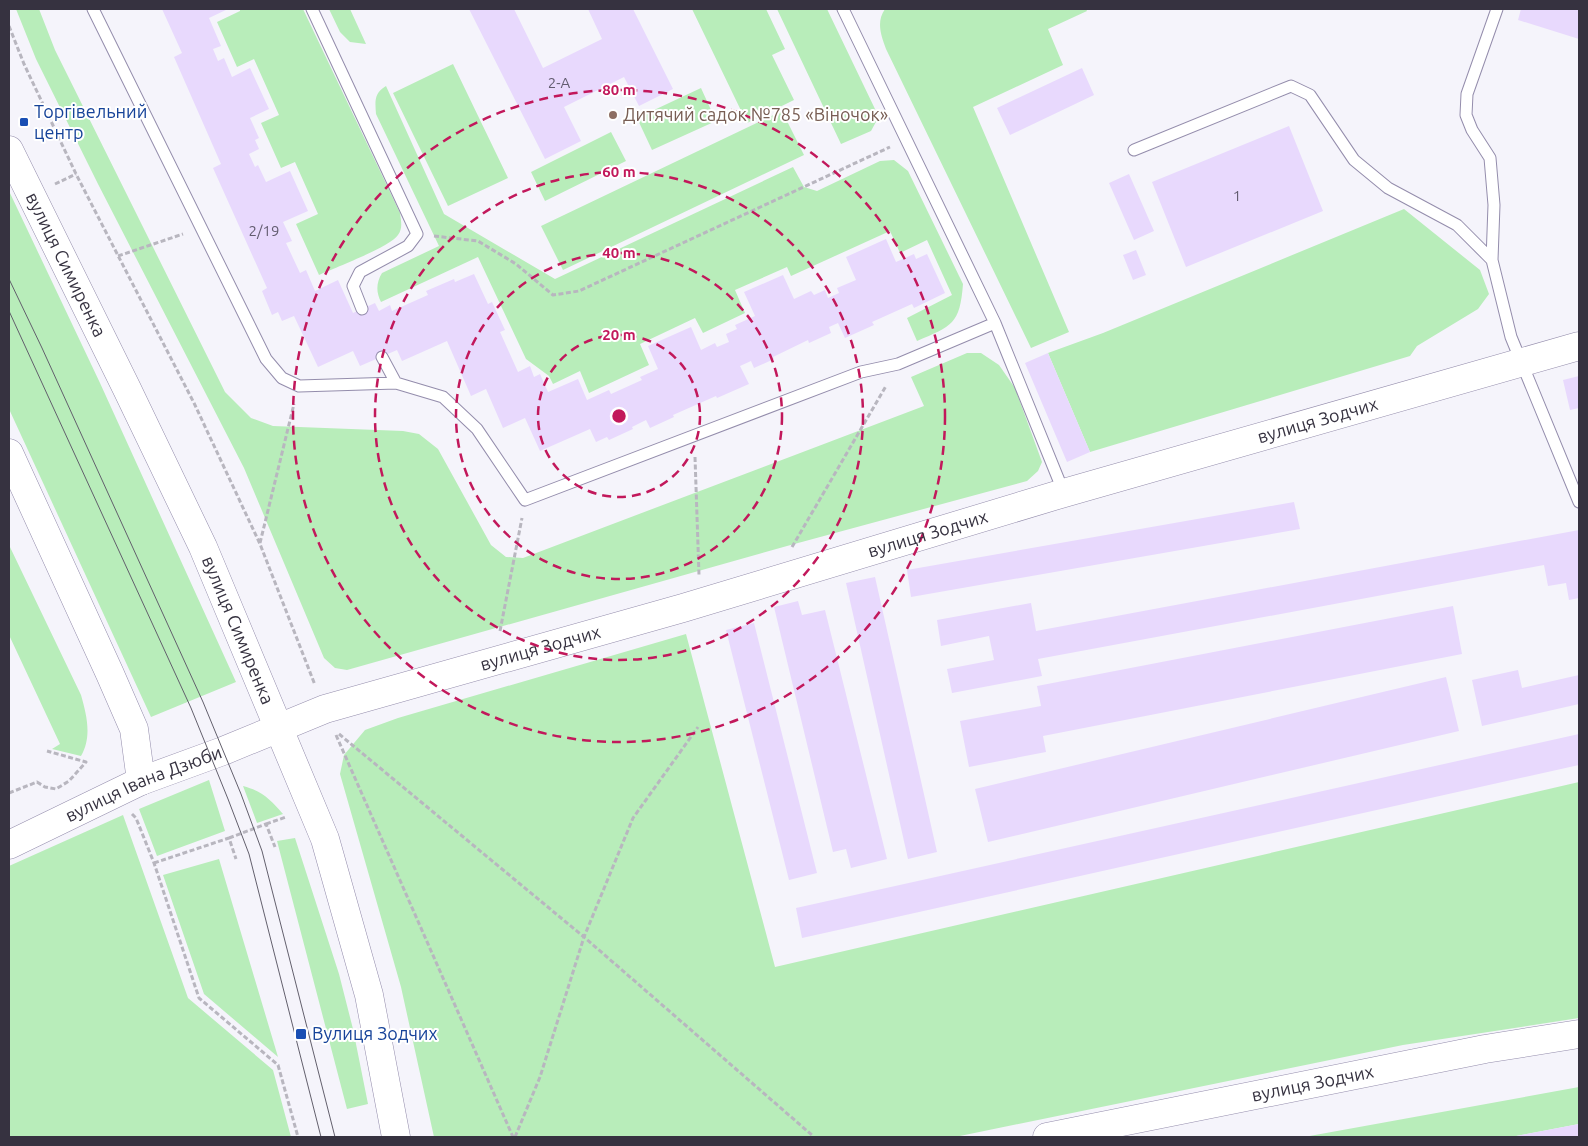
<svg xmlns="http://www.w3.org/2000/svg" width="1588" height="1146" font-family="Ubuntu,sans-serif">
  <rect width="100%" height="100%" fill="#f5f4fb"/>
  <!-- green -->
  <path fill="#b8edba" d="M 16,9 L 39,9 L 55,50 L 225,392 L 251,418 L 273,426 L 403,431 L 419,434 L 438,449 L 491,545 L 506,557 L 523,558 L 924,406 L 911,377 L 967,353 L 981,353 L 999,365 L 1015,388 L 1042,462 L 1038,471 L 1027,481 L 787,546 L 347,670 L 335,668 L 324,658 L 244,468 L 98,184 L 36,59 Z
    M 240,9 L 303,9 L 400,213 C 401,221 403,228 398,235 C 390,247 334,268 319,275 L 296,224 L 318,214 L 295,162 L 281,168 L 261,123 L 279,115 L 254,59 L 237,67 L 217,22 L 240,11 Z
    M 329,9 L 350,9 L 366,44 L 350,42 L 340,32 Z
    M 692,9 L 766,9 L 785,49 L 772,55 L 794,100 L 747,123 Z
    M 777,9 L 827,9 L 875,109 L 877,120 L 871,131 L 841,144 Z
    M 885,9 L 1086,9 L 1087,11 L 1048,29 L 1063,65 L 973,107 L 1069,332 L 1031,348 L 886,49 C 881,35 876,22 885,9 Z
    M 453,64 L 508,178 L 448,206 L 393,93 Z
    M 386,86 L 444,214 L 555,279 L 793,167 L 804,187 L 817,191 L 880,161 L 894,160 L 908,171 L 963,284 C 960,324 952,326 917,341 L 907,318 L 952,295 L 927,240 L 900,253 L 890,231 L 791,276 L 787,267 L 735,290 L 745,313 L 703,333 L 695,318 L 640,344 L 649,365 L 589,393 L 580,371 L 553,384 L 549,376 L 526,359 L 478,257 L 381,302 C 376,292 376,283 382,273 L 439,246 L 376,114 C 375,101 374,93 386,86 Z
    M 701,88 L 716,121 L 652,150 L 637,118 Z
    M 782,111 L 804,155 L 563,270 L 541,226 Z
    M 611,132 L 626,161 L 545,201 L 531,172 Z
    M 9,191 L 100,383 L 236,682 L 151,717 L 9,409 Z
    M 1404,209 L 1480,270 L 1489,294 L 1478,309 L 1417,346 L 1410,356 L 1090,452 L 1048,353 L 1103,333 Z
    M 9,545 L 81,695 C 87,716 92,737 81,756 L 52,749 L 60,744 L 9,635 Z
    M 686,634 L 775,967 L 1579,782 L 1579,1018 L 1403,1045 L 955,1137 L 434,1137 L 401,987 L 340,774 L 344,755 L 365,730 L 398,718 Z
    M 209,780 L 225,831 L 157,856 L 139,809 Z
    M 243,786 C 262,791 270,799 283,814 L 257,823 Z
    M 123,815 L 188,998 L 273,1070 L 291,1137 L 9,1137 L 9,866 Z
    M 295,838 L 339,974 L 353,1029 L 368,1104 L 347,1109 L 277,841 Z
    M 219,859 L 278,1057 L 204,994 L 163,875 Z
    M 1579,1087 L 1579,1124 L 1511,1137 L 1304,1137 Z"/>
  <!-- building -->
  <path fill="#e8d9fd" d="M 162,9 L 228,9 L 209,18 L 221,46 L 213,49 L 218,61 L 224,58 L 232,77 L 250,68 L 269,109 L 250,118 L 259,138 L 255,140 L 259,149 L 249,154 L 255,167 L 258,165 L 266,182 L 290,171 L 308,211 L 283,222 L 292,241 L 286,243 L 300,273 L 306,270 L 315,291 L 338,280 L 353,313 L 375,303 L 379,311 L 390,305 L 392,311 L 428,295 L 426,291 L 454,279 L 455,282 L 474,274 L 488,304 L 492,302 L 505,330 L 500,332 L 518,372 L 530,366 L 534,377 L 540,374 L 548,392 L 578,379 L 587,400 L 609,390 L 611,394 L 642,380 L 640,377 L 658,369 L 648,346 L 691,327 L 701,350 L 715,343 L 717,347 L 729,342 L 726,334 L 737,329 L 735,325 L 755,316 L 744,292 L 783,275 L 794,299 L 811,291 L 814,295 L 825,290 L 828,298 L 839,293 L 837,288 L 856,280 L 846,257 L 886,239 L 896,262 L 914,254 L 916,259 L 927,254 L 945,293 L 914,308 L 912,304 L 872,322 L 874,325 L 845,338 L 838,323 L 829,327 L 831,333 L 809,343 L 808,340 L 773,357 L 774,359 L 754,368 L 751,361 L 740,366 L 749,384 L 717,398 L 716,396 L 673,415 L 674,417 L 650,428 L 646,420 L 632,427 L 633,429 L 609,440 L 607,437 L 596,442 L 590,429 L 540,451 L 525,418 L 503,428 L 486,389 L 471,396 L 447,341 L 402,361 L 397,350 L 360,366 L 353,351 L 318,367 L 294,316 L 282,321 L 278,312 L 272,315 L 262,291 L 267,288 L 213,168 L 221,164 L 174,57 L 182,53 Z
    M 469,9 L 514,9 L 543,68 L 602,39 L 588,9 L 633,9 L 673,89 L 639,106 L 624,77 L 564,107 L 581,141 L 545,159 Z
    M 1521,9 L 1579,9 L 1579,39 L 1518,20 Z
    M 1082,68 L 1094,95 L 1010,135 L 997,108 Z
    M 1289,126 L 1323,211 L 1186,267 L 1152,182 Z
    M 1129,174 L 1154,231 L 1134,240 L 1109,183 Z
    M 1136,250 L 1146,275 L 1133,280 L 1123,255 Z
    M 1048,353 L 1090,452 L 1067,462 L 1025,363 Z
    M 1579,376 L 1579,408 L 1570,410 L 1563,380 Z
    M 1294,502 L 1300,529 L 911,597 L 907,570 Z
    M 1579,530 L 1579,598 L 1569,600 L 1566,583 L 1548,586 L 1544,565 L 1038,659 L 1042,676 L 952,693 L 947,669 L 994,660 L 989,636 L 941,646 L 937,620 L 1031,603 L 1036,631 Z
    M 875,577 L 937,852 L 908,859 L 846,583 Z
    M 798,601 L 802,615 L 825,610 L 887,859 L 851,868 L 846,849 L 833,852 L 774,607 Z
    M 1453,606 L 1462,654 L 1043,736 L 1046,752 L 969,767 L 960,721 L 1041,706 L 1037,686 Z
    M 754,623 L 817,873 L 789,880 L 726,630 Z
    M 1518,670 L 1522,688 L 1579,675 L 1579,704 L 1482,726 L 1472,680 Z
    M 1446,677 L 1459,731 L 988,842 L 975,789 Z
    M 1579,734 L 1579,765 L 802,938 L 796,908 Z
    M 1579,1124 L 1579,1137 L 1516,1137 L 1516,1136 Z"/>
  <g fill="none" stroke-linecap="round" stroke-linejoin="round">
    <!-- lane casing -->
    <g stroke="#948dac" stroke-width="13">
      <path id="lane" d="M 93,9 L 266,359 L 282,378 L 299,386 L 396,383 L 443,397 L 477,429 L 525,500 L 861,372 L 898,364 L 995,323
        M 312,9 L 417,234 L 408,246 L 360,272 L 353,286 L 362,309
        M 843,9 L 995,323 L 1064,493
        M 1497,9 L 1467,94 L 1466,115 L 1472,130 L 1490,158 L 1494,205 L 1492,260 L 1511,337 L 1579,502
        M 1134,150 L 1291,86 L 1310,95 L 1354,160 L 1388,188 L 1457,225 L 1492,260
        M 382,357 L 396,383"/>
    </g>
    <!-- secondary casing -->
    <g stroke="#948dac" stroke-width="29">
      <g id="secondary">
        <path id="s1" d="M 9,150 L 127,389 L 203,547 L 325,839 L 369,995 L 396,1137"/>
        <path d="M 9,453 L 110,674 L 134,729 L 141,781"/>
        <path id="s2" d="M 9,845 L 141,781 L 223,751 L 325,709 L 683,608 L 1064,493 L 1579,346"/>
        <path id="s3" d="M 1047,1137 L 1485,1049 L 1579,1034"/>
      </g>
    </g>
    <!-- path -->
    <path stroke="#b8b6bf" stroke-width="3" stroke-dasharray="5 2.5" stroke-linecap="butt" d="M 9,26 L 24,64 L 76,174 L 194,403 L 260,544 L 315,685
      M 55,184 L 76,174
      M 434,236 L 478,241 L 516,264 L 553,295 L 579,291 L 890,147
      M 118,256 L 183,234
      M 695,457 L 699,575
      M 260,543 L 294,404
      M 792,547 L 886,386
      M 500,631 L 522,518
      M 339,734 L 584,937 L 813,1136
      M 336,735 L 513,1137
      M 9,793 L 37,782 L 45,787 L 56,789 L 69,781 L 86,762 L 47,751
      M 132,814 L 136,818 L 154,863 L 199,998 L 278,1065 L 298,1137
      M 266,824 L 286,817
      M 229,838 L 266,824 L 275,847
      M 154,863 L 229,838 L 236,859
      M 515,1137 L 540,1077 L 584,937 L 633,818 L 698,727"/>
    <!-- lane -->
    <use href="#lane" stroke="#fff" stroke-width="11"/>
    <!-- secondary -->
    <use href="#secondary" stroke="#fff" stroke-width="28"/>
    <!-- tram -->
    <path stroke="#625f6c" stroke-width="1" d="M 9,279 L 42,348 L 203,702 L 241,794 L 262,851 L 335,1137
      M 9,311 L 191,708 L 228,799 L 249,854 L 321,1137"/>
  </g>
  <!-- distance rings -->
  <g fill="none" stroke="#c2185b" stroke-width="2.5" stroke-dasharray="9 6">
    <circle cx="619" cy="416" r="81"/>
    <circle cx="619" cy="416" r="163"/>
    <circle cx="619" cy="416" r="244"/>
    <circle cx="619" cy="416" r="326"/>
  </g>
  <!-- markers -->
  <circle fill="#8d6e63" stroke="#fff" stroke-width="2" cx="613" cy="115" r="5"/>
  <g fill="#1a4fb4" stroke="#fff" stroke-width="2">
    <rect x="19" y="117" width="10" height="10" rx="2.5"/>
    <rect x="295" y="1028" width="12" height="12" rx="2.5"/>
  </g>
  <g text-anchor="middle" stroke-width="4" stroke-linejoin="round" paint-order="stroke">
    <!-- number labels -->
    <g font-size="15" fill="#625c6f">
      <text x="559" y="88">2-А</text>
      <text x="1237" y="201">1</text>
      <text x="264" y="236">2/19</text>
    </g>
    <!-- transit labels -->
    <g font-size="18" fill="#164399" stroke="#fff" text-anchor="start">
      <text x="34" y="118">Торгівельний<tspan x="34" dy="21">центр</tspan></text>
      <text x="312" y="1040">Вулиця Зодчих</text>
    </g>
    <!-- education labels -->
    <g font-size="18" fill="#785e54" stroke="#fff" text-anchor="start">
      <text x="623" y="121">Дитячий садок №785 «Віночок»</text>
    </g>
    <!-- street labels -->
    <g font-size="18" fill="#363240" stroke="#fff">
      <text dy="6" stroke="none"><textPath href="#s1" startOffset="128">вулиця Симиренка</textPath></text>
      <text dy="6" stroke="none"><textPath href="#s2" startOffset="1378">вулиця Зодчих</textPath></text>
      <text dy="6" stroke="none"><textPath href="#s2" startOffset="972">вулиця Зодчих</textPath></text>
      <text dy="6" stroke="none"><textPath href="#s1" startOffset="532">вулиця Симиренка</textPath></text>
      <text dy="6" stroke="none"><textPath href="#s2" startOffset="568">вулиця Зодчих</textPath></text>
      <text dy="6" stroke="none"><textPath href="#s2" startOffset="148">вулиця Івана Дзюби</textPath></text>
      <text dy="6" stroke="none"><textPath href="#s3" startOffset="271">вулиця Зодчих</textPath></text>
    </g>
  </g>
  <circle cx="619" cy="416" r="8" fill="#c2185b" stroke="#fff" stroke-width="2.5"/>
  <g font-size="15" text-anchor="middle" font-weight="bold" fill="#c2185b" stroke="#fff" stroke-width="4" stroke-linejoin="round" paint-order="stroke">
    <text x="619" y="95">80 m</text>
    <text x="619" y="177">60 m</text>
    <text x="619" y="258">40 m</text>
    <text x="619" y="340">20 m</text>
  </g>
  <!-- border -->
  <rect width="1588" height="1146" fill="none" stroke="#363240" stroke-width="20"/>
</svg>
